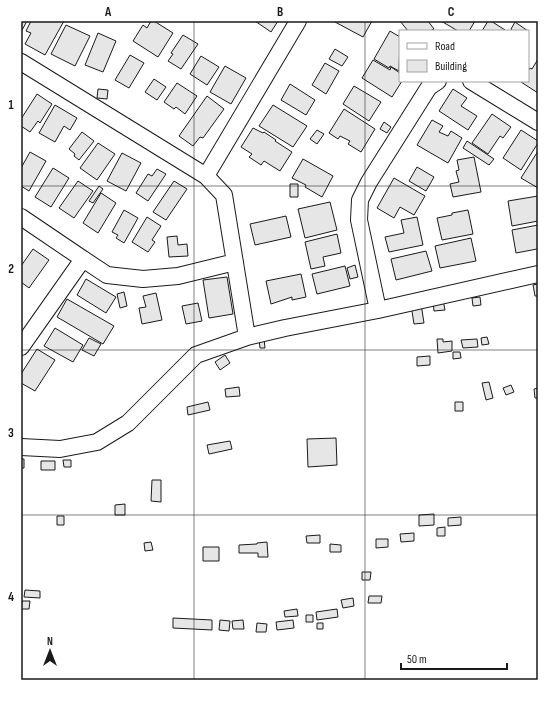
<svg xmlns="http://www.w3.org/2000/svg" width="559" height="701" font-family="'Sofia Sans Condensed',sans-serif">
  <rect width="100%" height="100%" fill="#fff"/>
  <!-- building -->
  <path fill="#e6e6e6" stroke="#1a1a1a" d="M 21,21 L 27,21 L 21,32 Z
    M 31,21 L 64,21 L 45,55 L 25,44 L 31,33 L 26,31 Z
    M 151,21 L 154,21 L 173,33 L 158,57 L 133,41 L 143,25 L 147,28 Z
    M 255,21 L 278,21 L 271,32 Z
    M 336,21 L 372,21 L 363,37 L 335,22 Z
    M 400,21 L 428,21 L 434,29 L 430,31 L 408,31 Z
    M 441,21 L 475,21 L 469,31 L 458,31 Z
    M 488,21 L 491,21 L 505,30 L 505,31 L 482,31 Z
    M 515,22 L 528,31 L 513,31 L 511,29 Z
    M 66,25 L 90,36 L 75,66 L 51,54 Z
    M 390,31 L 400,37 L 399,71 L 390,66 L 389,68 L 374,59 Z
    M 98,33 L 116,41 L 103,72 L 85,65 Z
    M 183,35 L 198,44 L 181,69 L 168,61 L 173,54 L 171,53 Z
    M 335,49 L 348,57 L 342,66 L 329,59 Z
    M 130,55 L 144,63 L 129,88 L 115,80 Z
    M 201,56 L 219,67 L 207,85 L 190,74 Z
    M 538,59 L 538,93 L 521,82 L 522,81 L 528,81 L 528,71 L 530,68 L 532,69 Z
    M 373,60 L 390,70 L 391,67 L 400,73 L 400,81 L 402,81 L 392,97 L 362,78 Z
    M 325,63 L 339,71 L 326,94 L 312,85 Z
    M 225,66 L 246,78 L 231,104 L 210,92 Z
    M 154,79 L 166,87 L 157,100 L 145,92 Z
    M 177,83 L 197,96 L 185,114 L 176,107 L 174,109 L 164,102 Z
    M 290,84 L 315,100 L 306,115 L 281,100 Z
    M 354,86 L 381,102 L 369,121 L 343,104 Z
    M 98,89 L 108,90 L 107,99 L 97,98 Z
    M 453,89 L 467,98 L 461,106 L 477,116 L 468,130 L 439,111 Z
    M 37,94 L 52,104 L 40,123 L 38,121 L 30,132 L 21,126 L 21,119 Z
    M 207,96 L 224,109 L 203,138 L 200,137 L 193,146 L 179,136 Z
    M 55,105 L 77,118 L 70,130 L 64,126 L 55,142 L 39,133 Z
    M 273,105 L 307,126 L 293,147 L 259,126 Z
    M 344,109 L 375,129 L 361,152 L 348,144 L 350,141 L 340,136 L 338,139 L 329,133 Z
    M 492,114 L 511,127 L 503,138 L 500,136 L 488,154 L 472,143 Z
    M 432,120 L 443,126 L 439,132 L 448,136 L 451,131 L 462,138 L 448,163 L 417,145 Z
    M 384,122 L 391,127 L 387,133 L 380,129 Z
    M 253,128 L 263,133 L 264,132 L 276,140 L 275,141 L 292,152 L 280,171 L 264,161 L 261,165 L 249,157 L 252,154 L 241,147 Z
    M 317,130 L 324,134 L 317,144 L 310,139 Z
    M 521,130 L 538,141 L 538,143 L 521,170 L 503,158 Z
    M 82,132 L 94,141 L 79,160 L 74,156 L 75,154 L 69,149 Z
    M 467,141 L 494,159 L 489,165 L 463,148 Z
    M 98,143 L 115,154 L 97,180 L 80,168 Z
    M 538,151 L 538,188 L 521,178 Z
    M 30,152 L 46,161 L 29,191 L 21,186 L 21,168 Z
    M 122,153 L 141,163 L 126,191 L 107,181 Z
    M 474,157 L 481,192 L 453,197 L 450,184 L 459,182 L 456,171 L 459,170 L 457,160 Z
    M 303,159 L 333,176 L 322,197 L 305,187 L 306,185 L 292,178 Z
    M 417,167 L 434,177 L 426,191 L 409,181 Z
    M 53,168 L 69,178 L 51,207 L 35,197 Z
    M 157,169 L 166,174 L 148,201 L 136,193 L 148,174 L 152,176 Z
    M 394,178 L 425,196 L 414,215 L 400,207 L 394,218 L 377,208 Z
    M 78,181 L 93,191 L 74,218 L 59,208 Z
    M 174,181 L 187,189 L 166,220 L 153,212 Z
    M 290,184 L 298,184 L 298,197 L 290,197 Z
    M 99,186 L 103,189 L 93,203 L 89,201 Z
    M 101,193 L 116,203 L 98,233 L 83,223 Z
    M 538,196 L 538,221 L 512,226 L 508,201 Z
    M 330,202 L 337,230 L 305,238 L 298,209 Z
    M 124,210 L 138,218 L 124,243 L 116,238 L 118,235 L 112,232 Z
    M 468,210 L 473,234 L 442,240 L 437,218 L 452,215 L 452,213 Z
    M 286,216 L 291,237 L 255,245 L 250,224 Z
    M 147,217 L 161,226 L 152,240 L 155,242 L 148,252 L 132,242 Z
    M 417,217 L 423,245 L 389,252 L 385,237 L 404,233 L 401,220 Z
    M 538,225 L 538,250 L 537,249 L 516,253 L 512,230 Z
    M 337,234 L 341,253 L 323,257 L 325,266 L 311,269 L 305,242 Z
    M 177,236 L 178,245 L 187,244 L 188,256 L 169,257 L 167,237 Z
    M 471,238 L 476,261 L 440,268 L 435,246 Z
    M 33,249 L 49,260 L 29,288 L 21,282 L 21,266 Z
    M 426,251 L 432,271 L 396,280 L 391,259 Z
    M 355,265 L 358,277 L 350,279 L 347,268 Z
    M 345,266 L 350,286 L 317,294 L 312,274 Z
    M 301,274 L 306,297 L 292,300 L 292,297 L 271,304 L 266,281 Z
    M 227,277 L 233,314 L 209,318 L 203,280 Z
    M 86,279 L 116,297 L 106,313 L 77,295 Z
    M 538,284 L 538,296 L 535,296 L 533,285 Z
    M 124,292 L 127,306 L 120,308 L 117,294 Z
    M 156,293 L 162,320 L 142,324 L 139,308 L 146,307 L 143,296 Z
    M 480,297 L 481,305 L 473,306 L 472,298 Z
    M 67,299 L 114,326 L 103,344 L 57,317 Z
    M 443,300 L 445,310 L 434,311 L 433,302 Z
    M 198,303 L 202,321 L 186,324 L 182,306 Z
    M 421,304 L 424,323 L 414,324 L 411,305 Z
    M 55,328 L 83,345 L 73,362 L 44,346 Z
    M 487,337 L 489,344 L 482,345 L 481,338 Z
    M 89,338 L 101,344 L 94,356 L 82,350 Z
    M 259,339 L 264,339 L 265,348 L 260,348 Z
    M 437,339 L 443,339 L 443,342 L 452,341 L 452,351 L 438,353 Z
    M 477,339 L 478,347 L 463,348 L 461,340 Z
    M 37,349 L 55,360 L 35,391 L 21,383 L 21,374 Z
    M 453,352 L 460,352 L 461,358 L 453,359 Z
    M 225,355 L 230,363 L 220,370 L 215,362 Z
    M 430,356 L 430,365 L 417,366 L 417,357 Z
    M 489,382 L 493,398 L 486,400 L 482,383 Z
    M 511,385 L 514,392 L 506,395 L 503,388 Z
    M 239,387 L 240,396 L 226,397 L 225,389 Z
    M 538,388 L 538,398 L 535,398 L 534,389 Z
    M 208,402 L 210,410 L 188,415 L 187,407 Z
    M 455,402 L 463,402 L 463,411 L 455,411 Z
    M 336,438 L 337,465 L 308,467 L 307,439 Z
    M 230,441 L 232,449 L 209,454 L 207,445 Z
    M 21,459 L 24,459 L 24,468 L 21,468 Z
    M 63,460 L 71,460 L 71,467 L 64,467 Z
    M 41,461 L 55,461 L 55,470 L 41,470 Z
    M 152,480 L 161,480 L 161,502 L 151,501 Z
    M 125,504 L 125,515 L 115,515 L 115,505 Z
    M 434,514 L 434,525 L 419,526 L 419,515 Z
    M 57,516 L 64,516 L 64,525 L 57,525 Z
    M 461,517 L 461,525 L 448,526 L 448,518 Z
    M 445,527 L 445,536 L 437,536 L 437,528 Z
    M 414,533 L 414,541 L 401,542 L 400,534 Z
    M 320,535 L 320,543 L 307,543 L 306,536 Z
    M 376,539 L 388,539 L 388,547 L 376,548 Z
    M 151,542 L 153,550 L 145,551 L 144,543 Z
    M 267,542 L 268,557 L 258,557 L 258,553 L 239,553 L 239,545 L 257,544 L 257,543 Z
    M 330,544 L 341,545 L 341,552 L 330,552 Z
    M 203,547 L 219,547 L 219,561 L 203,561 Z
    M 362,572 L 371,572 L 370,580 L 362,580 Z
    M 25,590 L 40,591 L 40,598 L 24,597 Z
    M 369,596 L 382,596 L 381,603 L 368,603 Z
    M 353,598 L 354,606 L 343,608 L 341,600 Z
    M 22,601 L 30,601 L 29,609 L 21,609 Z
    M 297,609 L 298,616 L 285,617 L 284,611 Z
    M 337,609 L 338,617 L 317,620 L 316,612 Z
    M 306,615 L 313,615 L 313,622 L 306,622 Z
    M 173,618 L 212,620 L 212,630 L 173,628 Z
    M 220,620 L 230,621 L 229,631 L 219,630 Z
    M 243,620 L 244,629 L 233,629 L 232,621 Z
    M 293,620 L 294,628 L 277,630 L 276,622 Z
    M 257,623 L 267,624 L 266,632 L 256,632 Z
    M 317,623 L 323,623 L 323,629 L 317,629 Z"/>
  <g fill="none" stroke-linecap="round" stroke-linejoin="round">
    <!-- minor casing -->
    <g stroke="#1a1a1a" stroke-width="18">
      <path id="minor" d="M 21,62 L 206,176 L 224,195 L 247,337
        M 471,81 L 538,122
        M 206,176 L 298,21
        M 21,217 L 83,259 L 21,347
        M 83,259 L 107,275 L 143,279 L 178,276 L 235,262
        M 378,310 L 359,220 L 360,200 L 369,182 L 429,87 L 438,81
        M 21,447 L 60,449 L 97,442 L 128,423 L 196,355 L 247,337 L 285,328 L 378,310 L 538,274"/>
    </g>
    <!-- minor -->
    <use href="#minor" stroke="#fff" stroke-width="16"/>
  </g>
  <!-- grid -->
  <path fill="none" stroke="#1a1a1a" stroke-width="1" stroke-opacity="0.55" d="M 194,21 L 194,680M 365,21 L 365,680M 21,186 L 538,186M 21,350 L 538,350M 21,515 L 538,515"/>
  <!-- border -->
  <rect width="559" height="701" fill="none" stroke="#ffffff" stroke-width="44"/>
  <!-- legend -->
  <rect x="399" y="30" width="130" height="52" fill="#ffffff" stroke="#a3a3a3"/>
  <rect x="407" y="43" width="20" height="6" fill="#ffffff" stroke="#a3a3a3"/>
  <text x="435" y="50" font-size="12" fill="#1a1a1a">Road</text>
  <rect x="407" y="60" width="20" height="12" fill="#e6e6e6" stroke="#a3a3a3"/>
  <text x="435" y="70" font-size="12" fill="#1a1a1a">Building</text>
  <!-- north arrow -->
  <g transform="translate(50 651)" stroke="#ffffff" stroke-width="3" paint-order="stroke">
  <path d="M0-3L7 15L0 10L-7 15Z" fill="#1a1a1a"/>
  <text y="-6" font-size="11" font-weight="bold" text-anchor="middle" fill="#1a1a1a">N</text>
  </g>
  <!-- scale -->
  <path d="M401 663v6h106v-6" fill="none" stroke="#1a1a1a" stroke-width="2"/>
  <text x="407" y="663" font-size="12" fill="#1a1a1a" stroke="#ffffff" stroke-width="3" paint-order="stroke">50 m</text>
  <rect x="22" y="22" width="515" height="657" fill="none" stroke="#1a1a1a" stroke-width="1.5"/>
  <g font-size="13" text-anchor="middle" font-weight="bold" fill="#1a1a1a">
    <text x="108" y="16">A</text>
    <text x="280" y="16">B</text>
    <text x="451" y="16">C</text>
    <text x="11" y="109">1</text>
    <text x="11" y="273">2</text>
    <text x="11" y="437">3</text>
    <text x="11" y="601">4</text>
  </g>
</svg>
